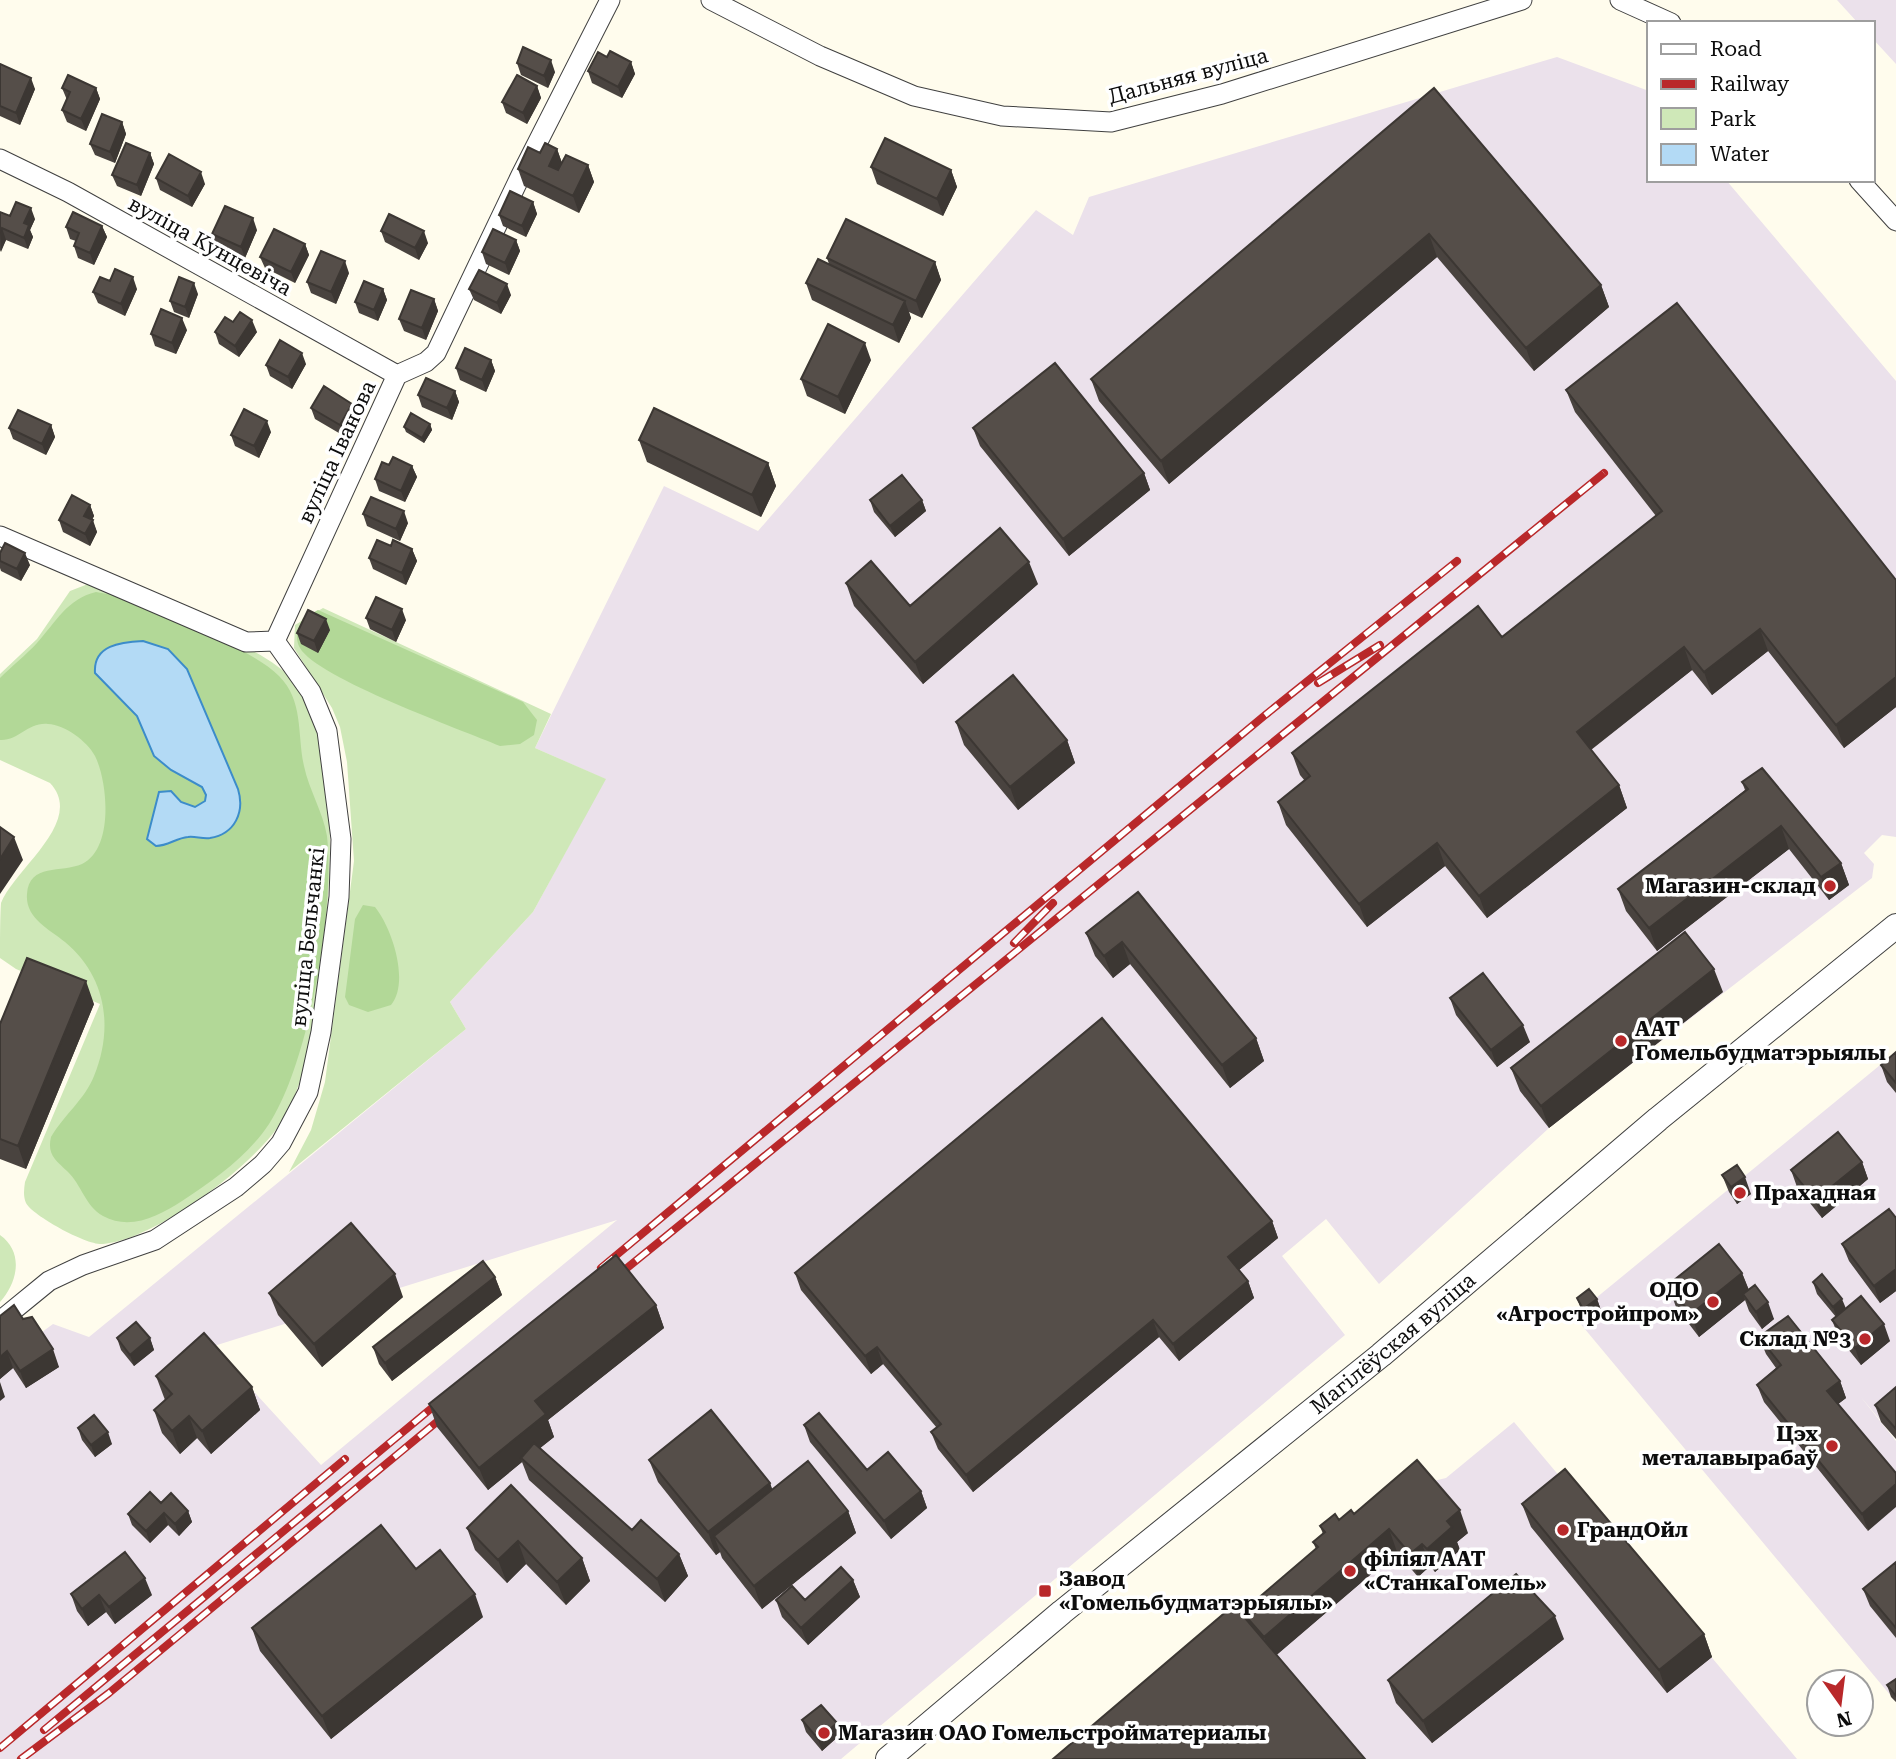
<svg xmlns="http://www.w3.org/2000/svg" width="1896" height="1759" font-family="'Roboto Serif',serif">
  <rect width="100%" height="100%" fill="#fffced"/>
  <!-- industrial -->
  <path fill="#ebe1eb" fill-rule="evenodd" d="M 1837,0 L 1896,0 L 1896,64 L 1873,39 L 1873,23 L 1858,23 Z
    M 1557,57 L 1649,91 L 1649,180 L 1726,180 L 1896,381 L 1896,837 L 1882,835 L 1864,853 L 1874,864 L 1872,878 L 1549,1128 L 1379,1284 L 1326,1219 L 1282,1256 L 1345,1335 L 841,1759 L 0,1759 L 0,1338 L 38,1335 L 53,1324 L 89,1337 L 466,1029 L 450,1002 L 533,912 L 605,779 L 535,748 L 664,486 L 758,531 L 1036,210 L 1073,235 L 1089,197 ZM 617,1220 L 321,1465 L 213,1347 L 214,1346 Z
    M 1896,1052 L 1896,1439 L 1860,1396 L 1896,1441 L 1896,1702 L 1574,1316 Z
    M 1514,1422 L 1797,1759 L 1079,1759 L 1425,1483 L 1446,1478 Z"/>
  <!-- green -->
  <path fill="#cfe8b8" d="M 88,584 C 134,602 266,644 292,680 C 344,751 331,890 320,973 C 314,1022 309,1072 285,1116 C 260,1162 156,1240 103,1244 C 88,1246 33,1216 26,1203 C 23,1196 24,1189 25,1182 L 100,1004 L 16,969 L 0,958 C 0,943 0,918 1,903 C 14,869 86,821 50,783 L 0,760 L 0,674 L 37,639 L 70,591 Z
    M 323,608 L 551,714 L 535,748 L 606,779 L 533,912 L 450,1002 L 466,1029 L 289,1172 L 311,1130 L 325,1082 L 354,861 L 347,762 L 340,727 L 332,708 L 294,648 L 295,625 Z
    M 0,1235 C 24,1252 18,1282 0,1302 Z"/>
  <!-- forest -->
  <path fill="#b2d897" d="M 96,592 L 113,595 C 154,613 250,646 279,676 C 304,701 297,735 304,766 C 309,790 323,812 327,836 C 335,909 309,1063 269,1124 C 248,1156 214,1180 182,1201 C 159,1216 130,1231 103,1216 C 85,1206 82,1185 67,1171 C 55,1160 47,1154 51,1137 C 64,1115 85,1099 94,1076 C 114,1027 106,976 65,942 C 49,929 25,918 27,894 C 29,863 62,873 82,864 C 114,849 108,782 95,756 C 87,741 65,725 48,724 C 28,722 19,741 0,740 L 0,678 C 12,666 26,655 37,643 C 56,622 67,599 96,592 Z
    M 318,610 L 523,702 L 537,720 L 534,735 L 520,744 L 500,746 C 462,730 317,678 300,648 C 294,638 298,628 303,618 Z
    M 363,905 L 375,907 C 392,928 410,982 391,1005 L 368,1012 L 349,1005 L 345,997 L 355,919 Z"/>
  <!-- water -->
  <path fill="#b3daf5" stroke="#3c8cca" stroke-width="2" d="M 143,641 L 168,649 L 187,669 L 238,789 C 245,812 235,834 210,838 C 202,839 195,836 188,837 C 176,838 168,846 156,846 L 147,839 L 159,792 L 171,791 L 181,802 L 195,807 L 205,801 L 206,795 L 202,787 L 171,770 L 154,756 L 137,716 L 95,673 C 93,645 121,642 143,641 Z"/>
  <g fill="none" stroke-linecap="round" stroke-linejoin="round">
    <!-- minor casing -->
    <g stroke="#404040" stroke-width="21">
      <path id="minor" d="M 711,0 L 820,56 L 914,96 L 1002,116 L 1111,122 L 1222,94 L 1522,0
        M 1620,0 L 1671,23
        M 0,159 L 68,192 L 397,375
        M 1859,180 L 1896,221
        M 0,536 L 246,642 L 275,641 L 311,692 L 327,731 L 341,839 L 339,897 L 321,1032 L 308,1092 L 281,1143 L 263,1164 L 236,1187 L 155,1240 L 83,1265 L 49,1281 L 0,1321
        M 275,641 L 397,375 L 426,362 L 436,353 L 521,175 L 610,0"/>
    </g>
    <!-- tertiary casing -->
    <g stroke="#404040" stroke-width="26">
      <g id="tertiary">
        <path id="s1" d="M 888,1759 L 1062,1612 L 1381,1355 L 1658,1119 L 1896,926"/>
      </g>
    </g>
    <!-- minor -->
    <use href="#minor" stroke="#fff" stroke-width="19"/>
    <!-- tertiary -->
    <use href="#tertiary" stroke="#fff" stroke-width="24"/>
    <!-- rail casing -->
    <g stroke="#b9282a" stroke-width="8">
      <path id="rail" d="M 1318,683 L 1380,645
        M 1014,943 L 1053,903
        M 601,1268 L 1264,716 L 1457,561
        M 611,1281 L 1604,473
        M 44,1730 L 445,1397
        M 0,1748 L 345,1459
        M 21,1759 L 109,1693 L 450,1411"/>
    </g>
    <!-- rail -->
    <use href="#rail" stroke="#fff" stroke-width="5" stroke-dasharray="16" stroke-linecap="butt"/>
  </g>
  <!-- wall -->
  <path fill="#49433f" d="M 607,57 L 631,62 L 635,74 L 622,98 L 592,83 L 588,71 Z
    M 517,63 L 555,72 L 548,88 L 521,75 Z
    M 0,64 L 35,89 L 20,125 L 0,116 Z
    M 537,86 L 541,98 L 527,124 L 506,113 L 502,102 Z
    M 62,88 L 96,88 L 100,99 L 86,131 L 67,122 L 62,110 L 67,100 Z
    M 1434,88 L 1601,285 L 1609,307 L 1534,371 L 1437,257 L 1169,484 L 1099,401 L 1091,379 Z
    M 122,122 L 126,134 L 115,163 L 95,155 L 90,144 Z
    M 557,149 L 562,163 L 588,165 L 594,182 L 579,213 L 524,186 L 518,169 L 540,153 Z
    M 150,153 L 154,164 L 141,196 L 117,186 L 112,175 Z
    M 871,167 L 951,170 L 957,187 L 943,216 L 877,184 Z
    M 156,178 L 205,184 L 192,207 L 160,190 Z
    M 533,202 L 537,214 L 526,237 L 503,226 L 499,215 Z
    M 0,212 L 10,216 L 35,219 L 30,230 L 33,237 L 28,249 L 6,240 L 0,252 Z
    M 102,226 L 107,237 L 94,265 L 78,258 L 74,246 L 76,241 L 70,239 L 66,227 Z
    M 257,230 L 245,258 L 216,246 L 212,234 Z
    M 381,231 L 428,243 L 419,260 L 385,242 Z
    M 516,240 L 520,251 L 509,275 L 486,264 L 482,252 Z
    M 305,244 L 309,255 L 295,283 L 265,268 L 260,257 Z
    M 827,258 L 935,262 L 941,280 L 922,318 L 909,312 L 911,318 L 899,343 L 812,300 L 806,283 L 829,264 Z
    M 349,273 L 336,304 L 311,293 L 307,282 Z
    M 110,281 L 137,289 L 125,316 L 98,303 L 93,292 Z
    M 383,289 L 387,300 L 378,321 L 359,313 L 355,302 Z
    M 469,289 L 511,295 L 501,314 L 474,300 Z
    M 198,294 L 189,318 L 174,312 L 170,301 Z
    M 434,299 L 438,311 L 426,340 L 404,331 L 399,319 Z
    M 233,322 L 257,332 L 239,357 L 219,344 L 215,332 Z
    M 187,330 L 176,354 L 155,346 L 151,334 Z
    M 491,360 L 495,371 L 486,392 L 460,380 L 456,368 Z
    M 871,360 L 845,414 L 807,396 L 801,379 Z
    M 306,364 L 292,389 L 270,376 L 266,365 Z
    M 1566,390 L 1896,580 L 1896,707 L 1844,748 L 1768,651 L 1712,695 L 1692,670 L 1591,750 L 1619,785 L 1627,808 L 1487,918 L 1445,866 L 1367,927 L 1286,825 L 1278,802 L 1305,781 L 1300,775 L 1292,753 L 1502,637 L 1656,516 L 1575,412 Z
    M 455,391 L 459,402 L 452,420 L 422,407 L 418,395 Z
    M 311,408 L 357,415 L 344,436 L 315,419 Z
    M 430,424 L 432,430 L 424,443 L 406,432 L 404,427 Z
    M 51,425 L 55,437 L 46,455 L 13,439 L 9,428 Z
    M 973,428 L 1144,473 L 1150,490 L 1069,556 L 980,446 Z
    M 271,432 L 259,458 L 235,446 L 231,435 Z
    M 639,440 L 768,463 L 776,486 L 761,517 L 647,462 Z
    M 389,465 L 412,466 L 417,477 L 405,502 L 379,491 L 375,479 Z
    M 870,500 L 922,500 L 926,511 L 895,537 L 874,512 Z
    M 90,505 L 94,516 L 92,520 L 97,532 L 90,546 L 63,532 L 59,520 Z
    M 363,514 L 408,523 L 400,541 L 367,526 Z
    M 391,546 L 412,549 L 417,561 L 406,585 L 373,569 L 369,558 Z
    M 0,553 L 30,565 L 21,581 L 1,571 L 0,568 Z
    M 846,583 L 910,606 L 1038,584 L 923,684 L 854,606 Z
    M 366,618 L 406,620 L 396,642 L 370,629 Z
    M 330,630 L 318,653 L 301,644 L 297,633 Z
    M 956,722 L 1067,740 L 1075,763 L 1018,810 L 964,745 Z
    M 1742,782 L 1841,863 L 1849,885 L 1829,900 L 1789,849 L 1657,951 L 1626,911 L 1618,889 L 1745,790 Z
    M 1138,892 L 1256,1038 L 1264,1061 L 1230,1088 L 1130,964 L 1113,978 L 1095,956 L 1086,933 Z
    M 1723,992 L 1549,1128 L 1520,1091 L 1511,1068 Z
    M 1450,998 L 1530,1042 L 1497,1067 L 1456,1015 Z
    M 94,1004 L 26,1169 L 0,1159 L 0,1024 Z
    M 1896,1052 L 1896,1093 L 1887,1082 L 1881,1065 Z
    M 1862,1162 L 1868,1179 L 1822,1218 L 1797,1187 L 1791,1170 Z
    M 1722,1175 L 1751,1194 L 1737,1204 L 1729,1192 Z
    M 1896,1218 L 1896,1291 L 1880,1303 L 1849,1261 L 1842,1244 Z
    M 1272,1221 L 1278,1238 L 1239,1270 L 1248,1281 L 1254,1298 L 1179,1361 L 1159,1337 L 973,1492 L 938,1449 L 931,1432 L 937,1428 L 883,1364 L 871,1374 L 801,1290 L 795,1273 Z
    M 1742,1273 L 1749,1290 L 1774,1319 L 1762,1329 L 1749,1311 L 1745,1300 L 1699,1337 L 1676,1307 L 1668,1285 Z
    M 495,1277 L 502,1295 L 392,1381 L 379,1364 L 373,1347 Z
    M 1813,1282 L 1846,1309 L 1890,1341 L 1861,1365 L 1839,1338 L 1832,1320 L 1836,1317 L 1817,1294 Z
    M 269,1293 L 403,1297 L 322,1367 L 278,1315 Z
    M 1577,1298 L 1597,1299 L 1603,1316 L 1590,1326 L 1583,1315 Z
    M 656,1305 L 664,1328 L 548,1420 L 554,1437 L 540,1448 L 632,1530 L 679,1554 L 688,1576 L 665,1602 L 529,1480 L 522,1462 L 488,1490 L 437,1427 L 429,1404 Z
    M 0,1316 L 23,1319 L 59,1367 L 26,1388 L 13,1368 L 0,1379 Z
    M 1759,1337 L 1840,1381 L 1846,1398 L 1838,1404 L 1868,1531 L 1764,1402 L 1757,1385 L 1776,1368 L 1766,1354 Z
    M 117,1338 L 150,1338 L 154,1350 L 134,1366 L 121,1350 Z
    M 156,1376 L 252,1387 L 260,1410 L 211,1454 L 197,1438 L 180,1454 L 162,1433 L 154,1410 L 165,1400 Z
    M 1896,1387 L 1896,1439 L 1881,1422 L 1875,1405 Z
    M 804,1425 L 867,1470 L 921,1491 L 927,1508 L 891,1539 L 810,1442 Z
    M 78,1428 L 112,1444 L 95,1457 L 82,1440 Z
    M 649,1460 L 770,1483 L 772,1490 L 848,1511 L 856,1533 L 762,1609 L 722,1558 L 720,1552 L 716,1555 L 658,1482 Z
    M 161,1503 L 188,1511 L 192,1522 L 179,1536 L 168,1525 L 150,1543 L 132,1525 L 128,1514 Z
    M 1522,1504 L 1704,1634 L 1712,1657 L 1667,1693 L 1531,1527 Z
    M 1354,1514 L 1468,1533 L 1457,1542 L 1460,1550 L 1435,1572 L 1430,1566 L 1418,1577 L 1397,1552 L 1276,1655 L 1244,1617 L 1242,1612 L 1316,1549 L 1313,1542 L 1323,1534 L 1320,1526 Z
    M 467,1528 L 582,1558 L 590,1581 L 566,1605 L 526,1564 L 507,1583 L 475,1550 Z
    M 1896,1562 L 1896,1638 L 1870,1606 L 1863,1589 Z
    M 853,1580 L 860,1597 L 808,1645 L 782,1617 L 776,1600 L 805,1600 Z
    M 71,1594 L 152,1595 L 115,1624 L 106,1612 L 88,1626 L 77,1611 Z
    M 483,1617 L 331,1739 L 260,1651 L 252,1628 Z
    M 1564,1639 L 1432,1743 L 1396,1703 L 1388,1680 Z
    M 1896,1679 L 1896,1702 L 1891,1697 L 1887,1685 Z
    M 802,1720 L 837,1723 L 841,1734 L 822,1751 L 806,1732 Z"/>
  <!-- shaded-wall -->
  <path fill="#3c3733" d="M 551,60 L 555,72 L 548,88 L 544,76 Z
    M 631,62 L 635,74 L 622,98 L 618,87 Z
    M 31,78 L 35,89 L 20,125 L 16,113 Z
    M 537,86 L 541,98 L 527,124 L 523,113 Z
    M 96,88 L 100,99 L 86,131 L 81,119 Z
    M 122,122 L 126,134 L 115,163 L 110,152 Z
    M 557,149 L 563,166 L 555,183 L 549,166 Z
    M 150,153 L 154,164 L 141,196 L 137,185 Z
    M 588,165 L 594,182 L 579,213 L 573,196 Z
    M 951,170 L 957,187 L 943,216 L 937,199 Z
    M 201,172 L 205,184 L 192,207 L 188,196 Z
    M 533,202 L 537,214 L 526,237 L 522,226 Z
    M 31,208 L 35,219 L 30,230 L 33,237 L 28,249 L 24,238 L 24,223 Z
    M 253,218 L 257,230 L 245,258 L 241,247 Z
    M 102,226 L 107,237 L 94,265 L 90,253 Z
    M 2,228 L 6,240 L 1,252 L 0,232 Z
    M 424,231 L 428,243 L 419,260 L 415,248 Z
    M 1429,234 L 1437,257 L 1169,484 L 1161,461 Z
    M 516,240 L 520,251 L 509,275 L 505,263 Z
    M 305,244 L 309,255 L 295,283 L 291,272 Z
    M 345,261 L 349,273 L 336,304 L 331,292 Z
    M 935,262 L 941,280 L 922,318 L 916,301 Z
    M 133,277 L 137,289 L 125,316 L 121,304 Z
    M 194,283 L 198,294 L 189,318 L 185,307 Z
    M 507,284 L 511,295 L 501,314 L 497,303 Z
    M 1601,285 L 1609,307 L 1534,371 L 1526,348 Z
    M 383,289 L 387,300 L 378,321 L 374,310 Z
    M 434,299 L 438,311 L 426,340 L 422,328 Z
    M 905,301 L 911,318 L 899,343 L 893,325 Z
    M 182,318 L 187,330 L 176,354 L 172,343 Z
    M 252,320 L 257,332 L 239,357 L 235,346 Z
    M 865,343 L 871,360 L 845,414 L 838,397 Z
    M 302,353 L 306,364 L 292,389 L 288,377 Z
    M 491,360 L 495,371 L 486,392 L 482,380 Z
    M 455,391 L 459,402 L 452,420 L 447,408 Z
    M 352,404 L 357,415 L 344,436 L 340,425 Z
    M 267,421 L 271,432 L 259,458 L 254,446 Z
    M 430,424 L 432,430 L 424,443 L 422,438 Z
    M 51,425 L 55,437 L 46,455 L 42,444 Z
    M 768,463 L 776,486 L 761,517 L 752,495 Z
    M 412,466 L 417,477 L 405,502 L 401,491 Z
    M 1144,473 L 1150,490 L 1069,556 L 1063,539 Z
    M 922,500 L 926,511 L 895,537 L 890,526 Z
    M 90,505 L 94,516 L 88,527 L 84,516 Z
    M 404,511 L 408,523 L 400,541 L 396,529 Z
    M 93,520 L 97,532 L 90,546 L 85,534 Z
    M 412,549 L 417,561 L 406,585 L 402,573 Z
    M 25,553 L 30,565 L 21,581 L 17,569 Z
    M 1029,562 L 1038,584 L 923,684 L 915,662 Z
    M 402,609 L 406,620 L 396,642 L 392,630 Z
    M 326,619 L 330,630 L 318,653 L 314,641 Z
    M 1760,629 L 1768,651 L 1712,695 L 1704,672 Z
    M 1684,647 L 1692,670 L 1585,754 L 1577,732 Z
    M 1896,677 L 1896,707 L 1844,748 L 1836,725 Z
    M 1067,740 L 1075,763 L 1018,810 L 1010,787 Z
    M 1619,785 L 1627,808 L 1487,918 L 1479,896 Z
    M 1781,826 L 1789,849 L 1657,951 L 1649,928 Z
    M 14,837 L 23,860 L 0,894 L 0,859 Z
    M 1437,843 L 1445,866 L 1367,927 L 1359,904 Z
    M 1841,863 L 1849,885 L 1829,900 L 1821,877 Z
    M 1122,942 L 1130,964 L 1113,978 L 1104,956 Z
    M 1714,969 L 1723,992 L 1549,1128 L 1541,1106 Z
    M 86,981 L 94,1004 L 26,1169 L 18,1146 Z
    M 1523,1025 L 1530,1042 L 1497,1067 L 1491,1050 Z
    M 1256,1038 L 1264,1061 L 1230,1088 L 1222,1065 Z
    M 1862,1162 L 1868,1179 L 1822,1218 L 1815,1200 Z
    M 1745,1177 L 1751,1194 L 1737,1204 L 1731,1187 Z
    M 1272,1221 L 1278,1238 L 1234,1274 L 1228,1257 Z
    M 1896,1269 L 1896,1291 L 1880,1303 L 1874,1286 Z
    M 1742,1273 L 1751,1296 L 1743,1294 L 1745,1300 L 1699,1337 L 1691,1314 Z
    M 395,1274 L 403,1297 L 322,1367 L 314,1344 Z
    M 495,1277 L 502,1295 L 392,1381 L 385,1363 Z
    M 1248,1281 L 1254,1298 L 1179,1361 L 1173,1344 Z
    M 1597,1299 L 1603,1316 L 1590,1326 L 1583,1309 Z
    M 1842,1299 L 1847,1311 L 1837,1318 L 1833,1307 Z
    M 1768,1302 L 1774,1319 L 1762,1329 L 1756,1312 Z
    M 656,1305 L 664,1328 L 548,1420 L 554,1437 L 524,1461 L 521,1458 L 522,1462 L 488,1490 L 479,1468 L 535,1401 Z
    M 1153,1320 L 1159,1337 L 973,1492 L 966,1475 Z
    M 1884,1324 L 1890,1341 L 1861,1365 L 1855,1348 Z
    M 150,1338 L 154,1350 L 134,1366 L 130,1355 Z
    M 877,1347 L 883,1364 L 871,1374 L 865,1356 Z
    M 53,1349 L 59,1367 L 26,1388 L 20,1371 Z
    M 7,1351 L 13,1368 L 0,1379 L 0,1357 Z
    M 1840,1381 L 1846,1398 L 1833,1408 L 1827,1391 Z
    M 0,1382 L 5,1397 L 0,1401 Z
    M 252,1387 L 260,1410 L 211,1454 L 202,1431 Z
    M 189,1416 L 197,1438 L 180,1454 L 172,1431 Z
    M 108,1432 L 112,1444 L 95,1457 L 91,1445 Z
    M 770,1483 L 778,1505 L 714,1536 L 720,1552 L 716,1555 L 708,1532 Z
    M 1896,1484 L 1896,1507 L 1868,1531 L 1862,1514 Z
    M 921,1491 L 927,1508 L 891,1539 L 884,1521 Z
    M 1460,1510 L 1468,1533 L 1457,1542 L 1460,1550 L 1435,1572 L 1427,1549 L 1447,1521 Z
    M 188,1511 L 192,1522 L 179,1536 L 175,1524 Z
    M 848,1511 L 856,1533 L 762,1609 L 754,1586 Z
    M 164,1513 L 168,1525 L 150,1543 L 146,1531 Z
    M 1389,1529 L 1397,1552 L 1272,1659 L 1264,1637 Z
    M 518,1541 L 526,1564 L 507,1583 L 498,1560 Z
    M 1422,1544 L 1430,1566 L 1418,1577 L 1410,1554 Z
    M 679,1554 L 688,1576 L 665,1602 L 657,1579 Z
    M 582,1558 L 590,1581 L 566,1605 L 557,1582 Z
    M 145,1578 L 152,1595 L 115,1624 L 109,1607 Z
    M 853,1580 L 860,1597 L 808,1645 L 801,1628 Z
    M 475,1594 L 483,1617 L 331,1739 L 322,1716 Z
    M 99,1595 L 106,1612 L 88,1626 L 82,1609 Z
    M 1555,1616 L 1564,1639 L 1432,1743 L 1423,1721 Z
    M 1704,1634 L 1712,1657 L 1667,1693 L 1659,1670 Z
    M 837,1723 L 841,1734 L 822,1751 L 818,1739 Z"/>
  <!-- building -->
  <path fill="#554e49" stroke="#3c3733" stroke-width="2" d="M 523,47 L 551,60 L 544,76 L 517,63 Z
    M 610,51 L 631,62 L 618,87 L 588,71 L 598,52 L 607,57 Z
    M 0,64 L 31,78 L 16,113 L 0,106 Z
    M 68,75 L 96,88 L 81,119 L 62,110 L 70,92 L 62,88 Z
    M 517,75 L 537,86 L 523,113 L 502,102 Z
    M 1434,88 L 1601,285 L 1526,348 L 1429,234 L 1161,461 L 1091,379 Z
    M 102,114 L 122,122 L 110,152 L 90,144 Z
    M 885,138 L 951,170 L 937,199 L 871,167 Z
    M 126,143 L 150,153 L 137,185 L 112,175 Z
    M 545,143 L 557,149 L 549,166 L 558,170 L 566,155 L 588,165 L 573,196 L 518,169 L 528,147 L 540,153 Z
    M 169,154 L 201,172 L 188,196 L 156,178 Z
    M 510,191 L 533,202 L 522,226 L 499,215 Z
    M 16,202 L 31,208 L 24,223 L 29,225 L 24,238 L 2,228 L 0,232 L 0,212 L 10,216 Z
    M 225,206 L 253,218 L 241,247 L 212,234 Z
    M 73,212 L 102,226 L 90,253 L 74,246 L 79,233 L 66,227 Z
    M 389,214 L 424,231 L 415,248 L 381,231 Z
    M 846,219 L 935,262 L 916,301 L 827,258 Z
    M 274,229 L 305,244 L 291,272 L 260,257 Z
    M 493,229 L 516,240 L 505,263 L 482,252 Z
    M 321,251 L 345,261 L 331,292 L 307,282 Z
    M 818,259 L 905,301 L 893,325 L 806,283 Z
    M 115,269 L 133,277 L 121,304 L 93,292 L 100,277 L 110,281 Z
    M 479,270 L 507,284 L 497,303 L 469,289 Z
    M 179,277 L 194,283 L 185,307 L 170,301 Z
    M 364,281 L 383,289 L 374,310 L 355,302 Z
    M 411,290 L 434,299 L 422,328 L 399,319 Z
    M 1677,303 L 1896,580 L 1896,677 L 1836,725 L 1760,629 L 1704,672 L 1684,647 L 1577,732 L 1619,785 L 1479,896 L 1437,843 L 1359,904 L 1278,802 L 1310,776 L 1292,753 L 1478,606 L 1502,637 L 1662,511 L 1566,390 Z
    M 161,309 L 182,318 L 172,343 L 151,334 Z
    M 240,312 L 252,320 L 235,346 L 215,332 L 225,317 L 233,322 Z
    M 828,324 L 865,343 L 838,397 L 801,379 Z
    M 280,340 L 302,353 L 288,377 L 266,365 Z
    M 465,348 L 491,360 L 482,380 L 456,368 Z
    M 1055,363 L 1144,473 L 1063,539 L 973,428 Z
    M 426,378 L 455,391 L 447,408 L 418,395 Z
    M 324,386 L 352,404 L 340,425 L 311,408 Z
    M 654,408 L 768,463 L 752,495 L 639,440 Z
    M 244,409 L 267,421 L 254,446 L 231,435 Z
    M 18,410 L 51,425 L 42,444 L 9,428 Z
    M 411,413 L 430,424 L 422,438 L 404,427 Z
    M 393,457 L 412,466 L 401,491 L 375,479 L 382,462 L 389,465 Z
    M 902,475 L 922,500 L 890,526 L 870,500 Z
    M 72,495 L 90,505 L 84,516 L 93,520 L 85,534 L 59,520 Z
    M 371,497 L 404,511 L 396,529 L 363,514 Z
    M 1000,528 L 1029,562 L 915,662 L 846,583 L 871,561 L 910,606 Z
    M 377,540 L 391,546 L 393,540 L 412,549 L 402,573 L 369,558 Z
    M 5,543 L 25,553 L 17,569 L 0,561 L 0,553 Z
    M 376,597 L 402,609 L 392,630 L 366,618 Z
    M 308,610 L 326,619 L 314,641 L 297,633 Z
    M 1013,675 L 1067,740 L 1010,787 L 956,722 Z
    M 1762,768 L 1841,863 L 1821,877 L 1781,826 L 1649,928 L 1618,889 L 1748,789 L 1742,782 Z
    M 0,827 L 14,837 L 0,859 Z
    M 1138,892 L 1256,1038 L 1222,1065 L 1122,942 L 1104,956 L 1086,933 Z
    M 1685,932 L 1714,969 L 1541,1106 L 1511,1068 Z
    M 27,958 L 86,981 L 18,1146 L 0,1139 L 0,1024 Z
    M 1483,973 L 1523,1025 L 1491,1050 L 1450,998 Z
    M 1102,1018 L 1272,1221 L 1228,1257 L 1248,1281 L 1173,1344 L 1153,1320 L 966,1475 L 931,1432 L 941,1424 L 877,1347 L 865,1356 L 795,1273 Z
    M 1896,1052 L 1896,1083 L 1881,1065 Z
    M 1838,1132 L 1862,1162 L 1815,1200 L 1791,1170 Z
    M 1737,1165 L 1745,1177 L 1731,1187 L 1722,1175 Z
    M 1889,1209 L 1896,1218 L 1896,1269 L 1874,1286 L 1842,1244 Z
    M 351,1223 L 395,1274 L 314,1344 L 269,1293 Z
    M 1719,1244 L 1742,1273 L 1691,1314 L 1668,1285 Z
    M 616,1255 L 656,1305 L 535,1401 L 546,1414 L 479,1468 L 429,1404 Z
    M 483,1261 L 495,1277 L 385,1363 L 373,1347 Z
    M 1822,1274 L 1842,1299 L 1833,1307 L 1813,1282 Z
    M 1755,1285 L 1768,1302 L 1756,1312 L 1743,1294 Z
    M 1589,1289 L 1597,1299 L 1583,1309 L 1577,1298 Z
    M 1861,1296 L 1884,1324 L 1855,1348 L 1832,1320 Z
    M 14,1305 L 23,1319 L 32,1317 L 53,1349 L 20,1371 L 7,1351 L 0,1357 L 0,1316 Z
    M 1788,1316 L 1840,1381 L 1827,1391 L 1896,1473 L 1896,1484 L 1862,1514 L 1757,1385 L 1781,1365 L 1759,1337 Z
    M 136,1322 L 150,1338 L 130,1355 L 117,1338 Z
    M 204,1333 L 252,1387 L 202,1431 L 189,1416 L 172,1431 L 154,1410 L 172,1394 L 156,1376 Z
    M 1896,1387 L 1896,1429 L 1875,1405 Z
    M 711,1410 L 770,1483 L 708,1532 L 649,1460 Z
    M 819,1413 L 867,1470 L 888,1452 L 921,1491 L 884,1521 L 804,1425 Z
    M 94,1415 L 108,1432 L 91,1445 L 78,1428 Z
    M 534,1443 L 632,1530 L 641,1520 L 679,1554 L 657,1579 L 521,1458 Z
    M 1417,1460 L 1460,1510 L 1447,1521 L 1452,1527 L 1427,1549 L 1422,1544 L 1410,1554 L 1389,1529 L 1264,1637 L 1242,1612 L 1318,1547 L 1313,1542 L 1325,1532 L 1320,1526 L 1335,1514 L 1339,1520 L 1351,1510 L 1354,1514 Z
    M 808,1461 L 848,1511 L 754,1586 L 714,1536 Z
    M 1565,1469 L 1704,1634 L 1659,1670 L 1522,1504 Z
    M 511,1485 L 582,1558 L 557,1582 L 518,1541 L 498,1560 L 467,1528 Z
    M 150,1492 L 161,1503 L 171,1493 L 188,1511 L 175,1524 L 164,1513 L 146,1531 L 128,1514 Z
    M 381,1525 L 416,1569 L 440,1550 L 475,1594 L 322,1716 L 252,1628 Z
    M 125,1552 L 145,1578 L 109,1607 L 99,1595 L 82,1609 L 71,1594 Z
    M 1896,1562 L 1896,1628 L 1863,1589 Z
    M 841,1567 L 853,1580 L 801,1628 L 776,1600 L 792,1586 L 805,1600 Z
    M 1516,1574 L 1555,1616 L 1423,1721 L 1388,1680 Z
    M 1234,1605 L 1365,1759 L 1053,1759 Z
    M 1896,1679 L 1896,1696 L 1887,1685 Z
    M 821,1705 L 837,1723 L 818,1739 L 802,1720 Z"/>
  <!-- markers -->
  <g fill="#b9282a" stroke="#fff" stroke-width="2.5">
    <circle cx="1830" cy="886" r="7"/>
    <circle cx="1621" cy="1041" r="7"/>
    <circle cx="1740" cy="1193" r="7"/>
    <circle cx="1713" cy="1302" r="7"/>
    <circle cx="1865" cy="1339" r="7"/>
    <circle cx="1832" cy="1446" r="7"/>
    <circle cx="1563" cy="1530" r="7"/>
    <circle cx="1350" cy="1571" r="7"/>
    <rect x="1038" y="1584" width="14" height="14" rx="3.5"/>
    <circle cx="824" cy="1733" r="7"/>
  </g>
  <g text-anchor="middle" stroke-width="7" stroke-linejoin="round" paint-order="stroke">
    <!-- street labels -->
    <g font-size="21" fill="#0d0d0d" stroke="#fff">
      <text transform="translate(1188 76) rotate(-15)" y="7">Дальняя вуліца</text>
      <text transform="translate(210 246) rotate(29)" y="7">вуліца Кунцевіча</text>
      <text transform="translate(337 452) rotate(-65)" y="7">вуліца Іванова</text>
      <text transform="translate(308 937) rotate(-84)" y="7">вуліца Бельчанкі</text>
      <text dy="7" stroke="none"><textPath href="#s1" startOffset="654">Магілёўская вуліца</textPath></text>
    </g>
    <!-- poi labels -->
    <g font-size="21" font-weight="bold" fill="#0d0d0d" stroke="#fff" text-anchor="start">
      <text x="1816" y="893" text-anchor="end">Магазин-склад</text>
      <text x="1635" y="1036">ААТ<tspan x="1635" dy="24">Гомельбудматэрыялы</tspan></text>
      <text x="1754" y="1200">Прахадная</text>
      <text x="1699" y="1297" text-anchor="end">ОДО<tspan x="1699" dy="24">«Агростройпром»</tspan></text>
      <text x="1851" y="1346" text-anchor="end">Склад №3</text>
      <text x="1818" y="1441" text-anchor="end">Цэх<tspan x="1818" dy="24">металавырабаў</tspan></text>
      <text x="1577" y="1537">ГрандОйл</text>
      <text x="1364" y="1566">філіял ААТ<tspan x="1364" dy="24">«СтанкаГомель»</tspan></text>
      <text x="1059" y="1586">Завод<tspan x="1059" dy="24">«Гомельбудматэрыялы»</tspan></text>
      <text x="838" y="1740">Магазин ОАО Гомельстройматериалы</text>
    </g>
  </g>
  <!-- legend -->
  <rect x="1647" y="21" width="228" height="161" fill="#ffffff" stroke="#9e9e9e" stroke-width="2"/>
  <rect x="1661" y="44" width="35" height="10" fill="#ffffff" stroke="#9e9e9e" stroke-width="2"/>
  <text x="1710" y="56" font-size="21" fill="#0d0d0d">Road</text>
  <rect x="1661" y="79" width="35" height="10" fill="#b9282a" stroke="#9e9e9e" stroke-width="2"/>
  <text x="1710" y="91" font-size="21" fill="#0d0d0d">Railway</text>
  <rect x="1661" y="108" width="35" height="21" fill="#cfe8b8" stroke="#9e9e9e" stroke-width="2"/>
  <text x="1710" y="126" font-size="21" fill="#0d0d0d">Park</text>
  <rect x="1661" y="144" width="35" height="21" fill="#b3daf5" stroke="#9e9e9e" stroke-width="2"/>
  <text x="1710" y="161" font-size="21" fill="#0d0d0d">Water</text>
  <!-- north arrow -->
  <g transform="translate(1840 1703) rotate(166)"><circle r="33" fill="#ffffff" stroke="#9e9e9e" stroke-width="2"/>
  <path d="M0-5L12 26L0 18L-12 26Z" fill="#b9282a"/>
  <text y="-10" font-size="19" font-weight="bold" text-anchor="middle" fill="#0d0d0d">N</text>
  </g>
</svg>
